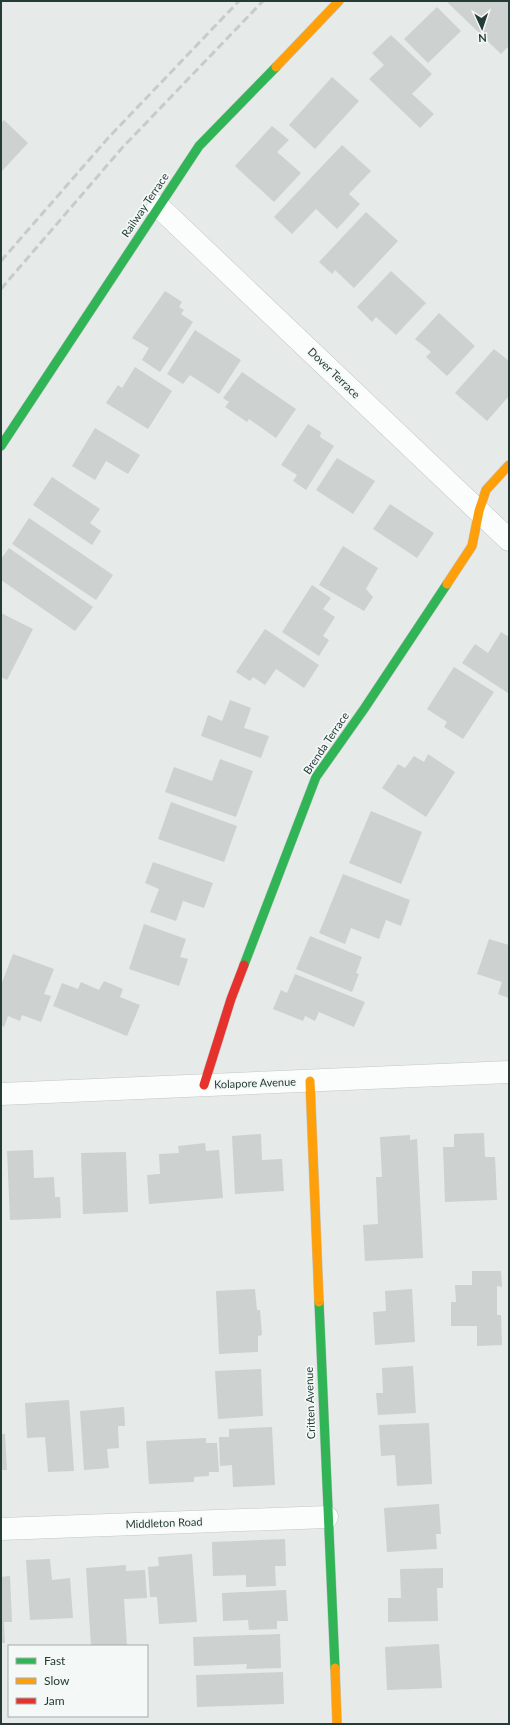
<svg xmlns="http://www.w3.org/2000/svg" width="510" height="1725" font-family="Lato,sans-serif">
  <rect width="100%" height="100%" fill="#e6eae8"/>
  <!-- building -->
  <path fill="#cdd1d0" d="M 446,1 L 509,1 L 509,46 L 501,54 Z
    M 437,7 L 461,31 L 428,63 L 404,39 Z
    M 391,35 L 432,74 L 412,94 L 434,114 L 420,128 L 369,79 L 384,65 L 372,53 Z
    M 332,77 L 359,101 L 315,149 L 289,125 Z
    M 4,120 L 28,143 L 1,172 L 1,123 Z
    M 272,126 L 289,140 L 277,152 L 301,173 L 274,202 L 235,166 Z
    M 342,145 L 371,171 L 349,194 L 360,204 L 337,229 L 316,209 L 292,234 L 274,217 Z
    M 366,212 L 398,241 L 354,288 L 335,270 L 332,274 L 319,262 Z
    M 391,271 L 426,303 L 396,335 L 376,317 L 372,322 L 357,307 Z
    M 165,291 L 182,302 L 179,307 L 184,310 L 181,314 L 193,322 L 160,372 L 142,360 L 149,348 L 132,338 Z
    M 439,313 L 475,346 L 447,376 L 426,357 L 431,352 L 415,339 Z
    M 195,330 L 241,360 L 219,394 L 190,375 L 183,384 L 167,374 Z
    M 494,349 L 509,361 L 509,396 L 487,421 L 455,393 Z
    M 135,367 L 172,391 L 148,429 L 106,403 L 118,385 L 122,388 Z
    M 242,372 L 296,409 L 276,438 L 249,419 L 247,422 L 225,407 L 229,402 L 223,398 Z
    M 308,424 L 321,432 L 320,437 L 334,446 L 306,490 L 293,481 L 297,475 L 281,465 Z
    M 95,428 L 140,455 L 128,474 L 106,461 L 95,480 L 72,466 Z
    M 337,458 L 375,481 L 353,514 L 316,490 Z
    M 52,477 L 100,509 L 90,523 L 101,531 L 92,545 L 33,505 Z
    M 390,504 L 434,533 L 417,558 L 373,529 Z
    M 29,518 L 113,575 L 96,600 L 12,544 Z
    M 343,546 L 378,568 L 366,589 L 373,597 L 364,611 L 319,585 Z
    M 9,548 L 93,607 L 75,631 L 1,580 L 1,559 Z
    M 312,585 L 331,598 L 323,609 L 335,617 L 323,636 L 329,640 L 319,656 L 282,632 Z
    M 1,613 L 33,629 L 7,680 L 1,677 Z
    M 265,629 L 319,665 L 304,688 L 276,669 L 265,685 L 253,677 L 250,681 L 236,672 Z
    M 501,632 L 509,637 L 509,691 L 508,693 L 462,663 L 475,644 L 488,653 Z
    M 454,667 L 494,692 L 463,739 L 444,727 L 447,722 L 427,709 Z
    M 230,700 L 251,708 L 244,728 L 269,736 L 261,758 L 201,736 L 208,715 L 222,721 Z
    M 428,754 L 455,772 L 426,817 L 382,788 L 398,764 L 405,768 L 414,756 L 424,762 Z
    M 220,759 L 253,771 L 236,817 L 165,792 L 174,767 L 212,781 Z
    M 171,802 L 237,826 L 224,862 L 158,839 Z
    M 371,811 L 422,832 L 401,884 L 349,863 Z
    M 153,862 L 213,883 L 204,908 L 183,901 L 176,921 L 150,912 L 159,889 L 145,883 Z
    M 343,874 L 410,900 L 401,926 L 386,920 L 379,939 L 351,928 L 345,944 L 319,933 Z
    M 144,924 L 186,939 L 180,957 L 188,959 L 179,986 L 129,969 Z
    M 310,936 L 362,957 L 356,973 L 359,974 L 352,992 L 296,969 Z
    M 489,939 L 509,945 L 509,998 L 498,994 L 502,982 L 477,974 Z
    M 13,954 L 54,969 L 44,994 L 51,996 L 41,1022 L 22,1015 L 20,1021 L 8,1016 L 4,1027 L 1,1025 L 1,985 Z
    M 295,974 L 365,1002 L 354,1027 L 319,1012 L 315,1021 L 305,1016 L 303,1021 L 273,1009 L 281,990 L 287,993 Z
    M 104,981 L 123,989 L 120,997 L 140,1005 L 127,1036 L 53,1006 L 62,983 L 78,989 L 81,982 L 99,990 Z
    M 484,1133 L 485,1157 L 495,1157 L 497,1200 L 445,1202 L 443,1147 L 454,1147 L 454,1134 Z
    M 261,1134 L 262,1160 L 282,1159 L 284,1191 L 235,1194 L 232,1136 Z
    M 410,1135 L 410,1140 L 417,1139 L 423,1258 L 365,1261 L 363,1225 L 378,1224 L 376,1177 L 382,1177 L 380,1137 Z
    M 205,1143 L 206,1151 L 219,1150 L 223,1198 L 149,1204 L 147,1175 L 160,1174 L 159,1154 L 179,1153 L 178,1146 Z
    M 33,1150 L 34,1178 L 54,1177 L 55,1197 L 60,1197 L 61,1218 L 10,1220 L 7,1151 Z
    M 126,1152 L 128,1212 L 83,1214 L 81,1153 Z
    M 472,1271 L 501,1271 L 502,1287 L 497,1286 L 497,1315 L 501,1315 L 502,1345 L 477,1346 L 477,1326 L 451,1326 L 451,1302 L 456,1302 L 455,1285 L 472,1285 Z
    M 255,1289 L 257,1310 L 260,1310 L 262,1335 L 258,1336 L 258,1352 L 219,1354 L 216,1291 Z
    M 412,1289 L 415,1342 L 375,1345 L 373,1312 L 386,1311 L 385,1291 Z
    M 413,1366 L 416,1413 L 378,1415 L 376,1393 L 383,1393 L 382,1368 Z
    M 261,1369 L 263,1416 L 218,1419 L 215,1371 Z
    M 69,1400 L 74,1471 L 48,1472 L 45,1437 L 27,1438 L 25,1403 Z
    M 124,1407 L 125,1426 L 118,1426 L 119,1448 L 107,1449 L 109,1468 L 84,1470 L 80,1411 Z
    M 429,1423 L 432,1484 L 397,1486 L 395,1455 L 381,1456 L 379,1425 Z
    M 272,1427 L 275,1485 L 233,1487 L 232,1465 L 220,1466 L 219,1437 L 229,1437 L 229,1429 Z
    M 1,1434 L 5,1434 L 7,1470 L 1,1470 Z
    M 206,1438 L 206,1443 L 217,1443 L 219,1472 L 209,1472 L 209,1476 L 194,1477 L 194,1482 L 149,1484 L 146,1441 Z
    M 439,1504 L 441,1534 L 436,1534 L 437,1549 L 387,1552 L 384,1508 Z
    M 285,1539 L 286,1566 L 275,1566 L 276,1586 L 246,1587 L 246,1575 L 213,1576 L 212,1542 Z
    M 192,1554 L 197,1622 L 159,1624 L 157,1597 L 150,1597 L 148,1567 L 159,1566 L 158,1557 Z
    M 50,1559 L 52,1580 L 70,1578 L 73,1618 L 30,1620 L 26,1560 Z
    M 126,1565 L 126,1571 L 145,1570 L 147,1598 L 124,1599 L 127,1646 L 91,1646 L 86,1568 Z
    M 443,1568 L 443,1588 L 437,1588 L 438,1621 L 388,1622 L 388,1598 L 401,1598 L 400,1569 Z
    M 10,1576 L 12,1622 L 4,1622 L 5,1643 L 1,1643 L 1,1577 Z
    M 286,1590 L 288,1621 L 277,1621 L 277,1629 L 249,1630 L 248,1620 L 223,1621 L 222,1593 Z
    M 280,1634 L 281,1668 L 246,1669 L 247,1664 L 194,1666 L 193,1637 Z
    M 439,1644 L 442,1688 L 387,1690 L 385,1647 Z
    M 283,1672 L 284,1704 L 197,1707 L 196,1675 Z"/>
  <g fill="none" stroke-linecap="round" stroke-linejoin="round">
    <!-- street casing -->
    <g stroke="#c3c7c5" stroke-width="23">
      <path id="street" d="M 158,206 L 509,540
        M 1,1094 L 509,1072
        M 1,1529 L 327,1517"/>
    </g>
    <!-- fast casing -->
    <g stroke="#c1c7c5" stroke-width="10">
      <path id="fast" d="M 1,446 L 199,146 L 276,67
        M 244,965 L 316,777 L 364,709 L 447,584
        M 319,1302 L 335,1668"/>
    </g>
    <!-- slow casing -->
    <g stroke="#c1c7c5" stroke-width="10">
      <path id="slow" d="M 276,67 L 339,1
        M 447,584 L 472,546 L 479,511 L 486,490 L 509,465
        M 310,1081 L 319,1302
        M 335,1668 L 337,1724"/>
    </g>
    <!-- jam casing -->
    <g stroke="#c1c7c5" stroke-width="10">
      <path id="jam" d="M 204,1085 L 231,999 L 244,965"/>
    </g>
    <!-- street -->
    <use href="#street" stroke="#fbfcfc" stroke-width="22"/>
    <!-- fast -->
    <use href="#fast" stroke="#30b455" stroke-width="9"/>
    <!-- slow -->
    <use href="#slow" stroke="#ff9f0a" stroke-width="9"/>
    <!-- jam -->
    <use href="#jam" stroke="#e5322d" stroke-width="9"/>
    <!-- rail -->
    <path stroke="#c7cbca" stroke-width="3" stroke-dasharray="8 4" stroke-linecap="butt" d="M 1,261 L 109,137 L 239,1
      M 1,289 L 122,148 L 263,1"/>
  </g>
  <g text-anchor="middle" stroke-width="3.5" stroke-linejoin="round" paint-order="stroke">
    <!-- street labels -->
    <g font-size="11" fill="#253b37" stroke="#f4f9f7">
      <text transform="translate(145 205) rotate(-56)" y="4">Railway Terrace</text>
      <text transform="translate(334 373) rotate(44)" y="4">Dover Terrace</text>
      <text transform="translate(326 743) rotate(-56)" y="4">Brenda Terrace</text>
      <text transform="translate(255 1083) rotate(-2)" y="4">Kolapore Avenue</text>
      <text transform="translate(310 1403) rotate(-92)" y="4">Critten Avenue</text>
      <text transform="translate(164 1523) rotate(-2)" y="4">Middleton Road</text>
    </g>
  </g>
  <!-- border -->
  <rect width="510" height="1725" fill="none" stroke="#253b37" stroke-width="4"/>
  <!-- legend -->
  <rect x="8" y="1645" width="140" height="72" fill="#f4f9f7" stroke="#a1adaa"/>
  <rect x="16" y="1658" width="20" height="6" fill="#30b455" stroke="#a1adaa"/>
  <text x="44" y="1665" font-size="12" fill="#253b37">Fast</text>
  <rect x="16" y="1678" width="20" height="6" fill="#ff9f0a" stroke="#a1adaa"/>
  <text x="44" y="1685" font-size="12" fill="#253b37">Slow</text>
  <rect x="16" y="1698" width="20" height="6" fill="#e5322d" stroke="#a1adaa"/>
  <text x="44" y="1705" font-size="12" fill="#253b37">Jam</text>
  <!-- north arrow -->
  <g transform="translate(482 28) rotate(177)" stroke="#f4f9f7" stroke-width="3" paint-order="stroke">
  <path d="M0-3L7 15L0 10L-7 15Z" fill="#253b37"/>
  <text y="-6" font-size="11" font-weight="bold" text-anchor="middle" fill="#253b37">N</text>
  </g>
</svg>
